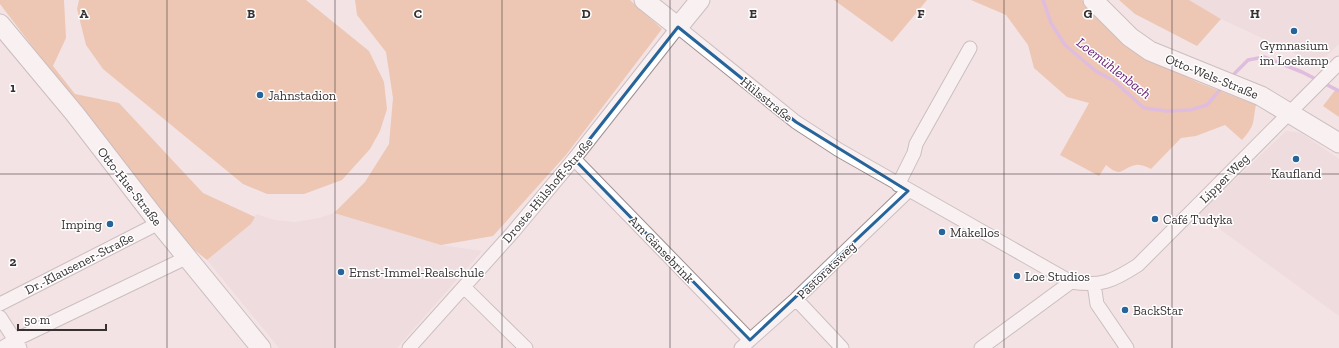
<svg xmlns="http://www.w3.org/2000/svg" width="1339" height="348" font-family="'Zilla Slab',serif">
  <rect width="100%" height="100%" fill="#f3e3e5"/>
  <!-- built -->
  <path fill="#ebd2d5" d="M 1189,0 L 1339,0 L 1339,44 L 1318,64 L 1221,19 Z
    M 1286,131 L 1301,133 L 1339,159 L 1339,316 L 1199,214 Z
    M 334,213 L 441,245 L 482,251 L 397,348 L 279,348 L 207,260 L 251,224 L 256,214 L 275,220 L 295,222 L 319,218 Z"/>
  <!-- green -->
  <path fill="#e6a475" d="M 0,0 L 64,0 L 66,38 L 53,66 L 75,94 L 119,103 L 203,193 L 255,217 L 251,224 L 207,260 L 176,235 L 0,4 Z
    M 79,0 L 306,0 L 369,51 L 384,82 L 387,109 L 380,131 L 370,149 L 342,180 L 304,194 L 267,194 L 243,184 L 103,69 L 86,45 L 77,9 Z
    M 355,0 L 630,0 L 662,29 L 566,155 L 493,236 L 441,245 L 334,213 L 365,182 L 389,144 L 393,98 L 386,52 L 357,15 Z
    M 834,0 L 927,0 L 892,42 Z
    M 971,0 L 1082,0 L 1149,58 L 1197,82 L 1256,105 C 1252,124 1256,124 1242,140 L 1225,125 L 1196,136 L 1181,138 L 1151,169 C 1147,167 1141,164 1136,165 C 1120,168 1123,179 1106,165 L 1099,176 L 1060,155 L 1089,103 L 1067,97 L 1034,68 L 1028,45 L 1006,15 Z
    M 1119,0 L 1189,0 L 1221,19 L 1197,46 L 1135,14 Z
    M 1336,89 L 1339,89 L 1339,117 L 1323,106 Z"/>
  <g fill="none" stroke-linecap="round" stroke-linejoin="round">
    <!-- stream -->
    <path stroke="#c98ed5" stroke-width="3.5" d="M 1043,0 L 1051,23 L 1065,45 L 1097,72 L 1113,80 L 1144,108 L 1167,111 L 1190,110 L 1207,105 L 1223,86
      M 1231,77 L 1248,60 L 1264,57 L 1302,72 L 1339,91"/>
    <!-- street casing -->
    <g stroke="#9f9092" stroke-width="15">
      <path id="street" d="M 574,159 L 750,340
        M 898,185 L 914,153 L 916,144 L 970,48
        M 1094,284 L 1097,304 L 1127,348
        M 464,287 L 526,348
        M 796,299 L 842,348
        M 0,304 L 159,223
        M 0,317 L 20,348
        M 2,348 L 15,340 L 188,257
        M 409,348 L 513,232 L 574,159 L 678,27 L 796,122 L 839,150 L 1071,282 C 1101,287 1113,281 1138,265 L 1339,63
        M 741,348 L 796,299 L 908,191
        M 981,348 L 1071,282"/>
    </g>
    <!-- secondary casing -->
    <g stroke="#9f9092" stroke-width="21">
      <path id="secondary" d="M 644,0 L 678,27 L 700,0
        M 1093,0 L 1130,37 L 1150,51 L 1261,96 L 1339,143
        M 0,24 L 75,114 L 159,223 L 261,348"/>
    </g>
    <!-- street -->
    <use href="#street" stroke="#fff" stroke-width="13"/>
    <!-- secondary -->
    <use href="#secondary" stroke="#fff" stroke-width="19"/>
  </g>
  <!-- marked area -->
  <path d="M0 0H1339V348H0ZM 678,27 L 796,122 L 908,191 L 750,340 L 574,159 Z" fill="#f3e3e5" fill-opacity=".55" fill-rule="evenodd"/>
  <path fill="none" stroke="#26649a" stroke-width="3" stroke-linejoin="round" d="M 678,27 L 796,122 L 908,191 L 750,340 L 574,159 Z"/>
  <!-- grid -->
  <path fill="none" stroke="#373132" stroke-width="1" stroke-opacity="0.55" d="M 167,0 L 167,348M 335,0 L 335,348M 502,0 L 502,348M 670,0 L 670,348M 837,0 L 837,348M 1004,0 L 1004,348M 1172,0 L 1172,348M 0,174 L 1339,174"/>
  <!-- markers -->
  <g fill="#26649a" stroke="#fff" stroke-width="1.5">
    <circle cx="1294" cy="31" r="4"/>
    <circle cx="260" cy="95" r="4"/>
    <circle cx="1296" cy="159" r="4"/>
    <circle cx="1155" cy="219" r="4"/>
    <circle cx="110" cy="224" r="4"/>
    <circle cx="942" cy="232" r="4"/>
    <circle cx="341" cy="272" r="4"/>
    <circle cx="1017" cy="276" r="4"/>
    <circle cx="1125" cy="310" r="4"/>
  </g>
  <g text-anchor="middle" stroke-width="3" stroke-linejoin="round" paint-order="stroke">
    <!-- poi labels -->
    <g font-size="13" fill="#373132" stroke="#fff" text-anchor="start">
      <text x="1294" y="50" text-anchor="middle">Gymnasium<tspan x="1294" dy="15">im Loekamp</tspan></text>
      <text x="268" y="100">Jahnstadion</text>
      <text x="1296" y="178" text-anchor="middle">Kaufland</text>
      <text x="1163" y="224">Café Tudyka</text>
      <text x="102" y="229" text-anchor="end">Imping</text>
      <text x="950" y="237">Makellos</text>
      <text x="349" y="277">Ernst-Immel-Realschule</text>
      <text x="1025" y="281">Loe Studios</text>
      <text x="1133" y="315">BackStar</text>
    </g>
    <!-- street labels -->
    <g font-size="13" fill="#373132" stroke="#fff">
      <text transform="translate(1212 76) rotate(22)" y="5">Otto-Wels-Straße</text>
      <text transform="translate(767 99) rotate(39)" y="5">Hülsstraße</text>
      <text transform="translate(1224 178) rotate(-45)" y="5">Lipper Weg</text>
      <text transform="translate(130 186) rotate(52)" y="5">Otto-Hue-Straße</text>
      <text transform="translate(547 190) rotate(-50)" y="5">Droste-Hülshoff-Straße</text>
      <text transform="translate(662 249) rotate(46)" y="5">Am Gänsebrink</text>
      <text transform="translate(79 263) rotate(-27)" y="5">Dr.-Klausener-Straße</text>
      <text transform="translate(826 270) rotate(-44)" y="5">Pastoratsweg</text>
    </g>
    <!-- water labels -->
    <g font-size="14" font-style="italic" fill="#692177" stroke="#fff">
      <text transform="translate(1114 68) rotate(38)" y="5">Loemühlenbach</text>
    </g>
  </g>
  <g font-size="13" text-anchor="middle" font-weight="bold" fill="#373132" stroke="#fff" stroke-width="3" stroke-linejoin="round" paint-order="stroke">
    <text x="84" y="18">A</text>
    <text x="251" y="18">B</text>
    <text x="418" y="18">C</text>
    <text x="586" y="18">D</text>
    <text x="753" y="18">E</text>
    <text x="921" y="18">F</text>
    <text x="1088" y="18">G</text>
    <text x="1255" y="18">H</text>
    <text x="13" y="92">1</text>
    <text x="13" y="266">2</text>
  </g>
  <!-- scale -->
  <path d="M18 324v6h88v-6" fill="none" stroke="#373132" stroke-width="2"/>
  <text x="24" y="324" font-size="12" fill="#373132" stroke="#ffffff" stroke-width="3" paint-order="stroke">50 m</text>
</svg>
